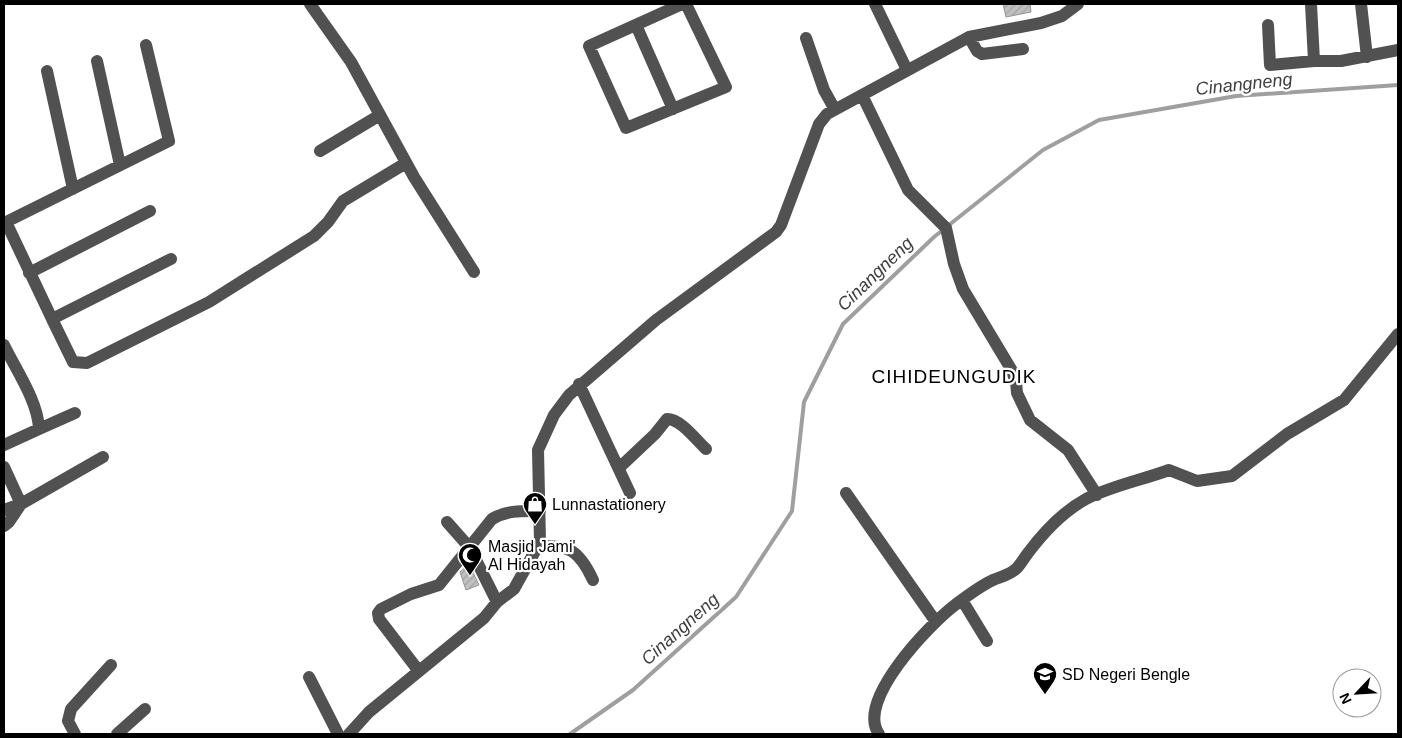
<svg xmlns="http://www.w3.org/2000/svg" width="1402" height="738" font-family="Arial,sans-serif">
  <defs>
    <pattern id="building-hatch" width="6" height="6" patternUnits="userSpaceOnUse" patternTransform="scale(1.25)"><rect width="6" height="6" fill="#c0c0c0"/><path d="M-1 1l2-2M0 6l6-6M5 7l2-2" fill="none" stroke="#a3a3a3"/></pattern>
  </defs>
  <rect width="100%" height="100%" fill="#fff"/>
  <g fill="none" stroke-linecap="round" stroke-linejoin="round">
    <!-- stream -->
    <path stroke="#9f9f9f" stroke-width="4" d="M 570,734 L 633,690 L 736,597 L 792,511 L 804,402 L 843,324 L 934,237 L 1043,150 L 1099,120 L 1236,96 L 1398,85"/>
  </g>
  <!-- building -->
  <path fill="url(#building-hatch)" stroke="#959595" d="M 1003,4 L 1030,4 L 1031,12 L 1006,17 Z
    M 469,564 L 479,585 L 466,590 L 460,572 Z"/>
  <g fill="none" stroke-linecap="round" stroke-linejoin="round">
    <!-- minor -->
    <path stroke="#515151" stroke-width="12" d="M 310,4 L 351,62 L 414,177 L 474,272
      M 682,4 L 589,46 L 626,128 L 726,87 L 686,4
      M 875,4 L 907,70
      M 1311,4 L 1314,61 L 1341,61 L 1398,50
      M 1361,4 L 1367,57
      M 636,25 L 673,109
      M 1268,25 L 1270,65 L 1314,61
      M 969,37 L 977,51 L 982,54 L 1023,49
      M 806,38 L 824,90 L 834,108
      M 97,61 L 120,165
      M 47,71 L 73,189
      M 862,95 L 908,190 L 946,228 L 954,264 L 963,289 L 1011,369 L 1016,382 L 1017,393 L 1030,420 L 1068,450 L 1097,495
      M 320,151 L 380,115
      M 6,222 L 52,319 L 171,259
      M 4,223 L 169,141 L 146,45
      M 29,273 L 150,211
      M 52,319 L 73,362 L 87,363 L 209,302 L 314,236 L 328,222 L 343,201 L 406,163
      M 4,345 C 16,370 38,401 39,429 L 4,445
      M 579,384 L 630,493
      M 39,429 L 75,413
      M 4,467 L 21,504 L 103,457
      M 619,468 L 655,434 L 667,419 C 681,419 696,440 706,449
      M 846,493 L 936,622
      M 4,510 L 21,504
      M 447,522 L 470,548 L 497,602
      M 4,526 L 9,522 L 21,504
      M 538,547 C 569,543 580,552 593,580
      M 962,600 L 987,641
      M 418,670 L 379,619 L 378,613 L 381,609 L 411,594 L 439,585 L 492,519 C 507,510 523,511 540,511
      M 309,677 L 338,734
      M 75,734 L 68,721 L 71,709 L 111,665
      M 117,734 L 145,709
      M 349,734 L 369,712 L 484,618 L 497,602 L 514,589 L 540,542 L 538,450 L 554,415 L 569,395 L 656,320 L 776,232 L 781,225 L 819,124 L 827,114 L 969,37 L 1041,23 L 1062,16 L 1078,4
      M 879,734 C 855,701 930,624 955,605 C 967,596 980,586 993,580 C 1002,576 1010,575 1017,568 C 1021,564 1024,558 1028,553 C 1043,533 1064,511 1086,499 C 1111,486 1142,480 1169,470 L 1197,481 L 1232,476 L 1287,434 L 1344,400 L 1398,334"/>
  </g>
  <!-- icons -->
  <defs>
    <g id="shop-pin" transform="scale(1.25)"><path d="M0 17L-7.5 6A9.5 9.5 0 1 1 7.5 6Z" fill="#000" stroke="#fff"/><path d="M-5-2.5h2.3a2.7 3.5 0 0 1 5.4 0H5L5.5 6h-11ZM-1.5-2.5h3a1.5 2.3 0 0 0-3 0Z" fill="#fff"/></g>
    <g id="mosque-pin" transform="scale(1.25)"><path d="M0 17L-7.5 6A9.5 9.5 0 1 1 7.5 6Z" fill="#000" stroke="#fff"/><path d="M3.5-4.9A6 6 0 1 0 3.5 4.9A5 5 0 1 1 3.5-4.9Z" fill="#fff"/></g>
    <g id="school-pin" transform="scale(1.25)"><path d="M0 17L-7.5 6A9.5 9.5 0 1 1 7.5 6Z" fill="#000" stroke="#fff"/><path d="M0-5L7-2L0 1L-7-2ZM-4 1L0 2.5L4 1V4Q0 6-4 4Z" fill="#fff"/></g>
  </defs>
  <g fill-rule="evenodd">
    <use href="#shop-pin" x="535" y="504"/>
    <use href="#mosque-pin" x="470" y="555"/>
    <use href="#school-pin" x="1045" y="674"/>
  </g>
  <g text-anchor="middle" stroke-width="4.5" stroke-linejoin="round" paint-order="stroke">
    <!-- poi labels -->
    <g font-size="16" fill="#000" stroke="#fff" text-anchor="start">
      <text x="552" y="510">Lunnastationery</text>
      <text x="488" y="552">Masjid Jami'<tspan x="488" dy="18">Al Hidayah</tspan></text>
      <text x="1062" y="680">SD Negeri Bengle</text>
    </g>
    <!-- water labels -->
    <g font-size="18" font-style="italic" fill="#404040" stroke="#fff">
      <text transform="translate(1244 84) rotate(-6)" y="6">Cinangneng</text>
      <text transform="translate(875 274) rotate(-44)" y="6">Cinangneng</text>
      <text transform="translate(680 629) rotate(-42)" y="6">Cinangneng</text>
    </g>
    <!-- quarter labels -->
    <g font-size="19" letter-spacing="1" fill="#000" stroke="#fff">
      <text x="954" y="383">CIHIDEUNGUDIK</text>
    </g>
  </g>
  <!-- border -->
  <rect width="1402" height="738" fill="none" stroke="#000000" stroke-width="10"/>
  <!-- north arrow -->
  <g transform="translate(1357 693) rotate(245)"><circle r="24" fill="#ffffff" stroke="#999999"/>
  <path d="M0-4L9 19L0 12L-9 19Z" fill="#000000"/>
  <text y="-8" font-size="14" font-weight="bold" text-anchor="middle" fill="#000000">N</text>
  </g>
</svg>
